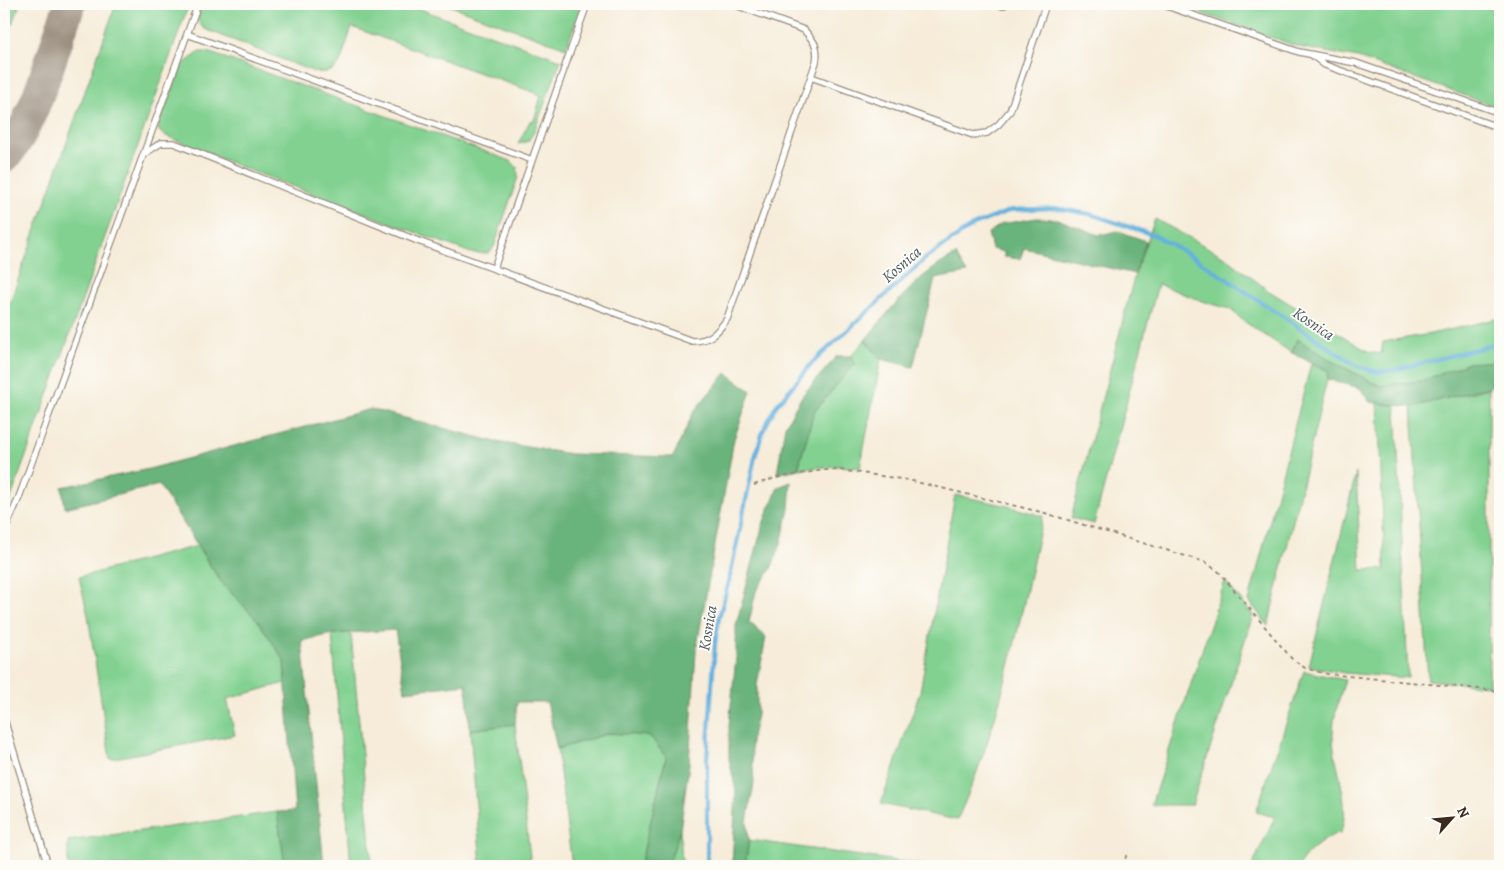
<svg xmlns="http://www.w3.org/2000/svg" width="1504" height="870" font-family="Alegreya,serif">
  <rect width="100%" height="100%" fill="#fdfcf7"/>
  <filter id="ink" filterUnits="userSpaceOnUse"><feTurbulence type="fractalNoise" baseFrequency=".02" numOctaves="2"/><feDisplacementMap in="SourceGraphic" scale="10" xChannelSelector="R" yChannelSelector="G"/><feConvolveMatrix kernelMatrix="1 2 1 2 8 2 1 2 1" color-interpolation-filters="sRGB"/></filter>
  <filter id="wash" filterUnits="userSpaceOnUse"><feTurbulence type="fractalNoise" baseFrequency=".0096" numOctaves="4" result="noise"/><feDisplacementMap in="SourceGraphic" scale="20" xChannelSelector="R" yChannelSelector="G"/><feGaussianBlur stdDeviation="1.12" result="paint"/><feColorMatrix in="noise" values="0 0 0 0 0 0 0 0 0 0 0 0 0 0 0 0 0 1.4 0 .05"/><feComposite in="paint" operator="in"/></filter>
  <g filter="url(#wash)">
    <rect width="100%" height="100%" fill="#f6ecd9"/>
    <!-- green -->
    <path fill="#82d191" stroke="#5e7e58" d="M 4,4 L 20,4 L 4,44 Z
      M 116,4 L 189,4 L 9,503 L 4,512 L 4,319 Z
      M 202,4 L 406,4 L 561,60 L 534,132 L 528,141 L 518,144 L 530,121 L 534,121 L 541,95 L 352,27 L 340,63 C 333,73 325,73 314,72 L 205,29 C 194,21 198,15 202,4 Z
      M 445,4 L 582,4 L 566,48 Z
      M 1175,4 L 1500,4 L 1500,108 L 1358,58 L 1299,47 Z
      M 200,52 L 208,52 L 511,161 L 517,167 L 518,177 L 494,247 L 489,253 L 471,253 L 241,167 L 164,135 L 158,130 L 159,123 L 183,64 Z
      M 1155,219 L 1225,257 L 1269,291 L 1369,352 L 1381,354 L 1383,342 L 1431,334 L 1500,318 L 1500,361 L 1469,363 L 1421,381 L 1380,386 L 1335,363 L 1297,339 L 1292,353 L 1245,322 L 1230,309 L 1202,301 L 1158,284 L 1094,524 L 1071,518 L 1135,274 Z
      M 865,340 L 881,359 L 860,468 L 838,466 L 798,469 L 814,412 L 855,363 L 851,356 Z
      M 1311,364 L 1329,371 L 1268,626 L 1249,601 Z
      M 1489,388 L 1489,686 L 1428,680 L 1412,407 Z
      M 1378,403 L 1396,406 L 1408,678 L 1344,673 L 1309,666 L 1356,473 L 1361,570 L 1385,569 Z
      M 955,495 L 1004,505 L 1043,516 C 1020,618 1001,725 957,820 L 881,804 L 920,692 Z
      M 197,546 L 221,582 L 258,621 L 284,660 L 285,683 L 227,699 L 235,735 L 110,759 L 88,615 L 79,577 Z
      M 1225,581 L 1253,615 L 1192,805 L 1151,805 Z
      M 351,633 L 372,866 L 351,866 L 332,634 Z
      M 1304,671 L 1345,680 C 1339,700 1332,718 1333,740 C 1335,770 1352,805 1340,834 L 1337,833 C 1323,840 1306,852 1299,866 L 1252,866 L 1275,817 L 1256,812 Z
      M 515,724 L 531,866 L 481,866 L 470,730 Z
      M 610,733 L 650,736 L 666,757 L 640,866 L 572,866 L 557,749 Z
      M 277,812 L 285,866 L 68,866 L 68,841 Z
      M 680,830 L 682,866 L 668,866 Z
      M 749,840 L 931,866 L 745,866 Z"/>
    <!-- forest -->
    <path fill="#69b37b" stroke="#526e4c" d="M 1036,218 L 1057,219 L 1099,235 L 1118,231 L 1146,241 L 1135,274 L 1024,248 L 1020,259 L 1004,257 L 1004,252 L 992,249 L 988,233 L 1002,224 Z
      M 956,255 L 967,273 L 935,279 L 913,367 L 881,359 L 865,340 C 891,309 918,273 956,255 Z
      M 1297,339 L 1335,363 L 1380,386 L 1421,381 L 1469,363 L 1500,361 L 1500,384 L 1412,407 L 1370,402 L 1360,388 L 1327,379 L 1329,371 L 1292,353 Z
      M 837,356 L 851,356 L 855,363 L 814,412 L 798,469 L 777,474 L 785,426 L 802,396 Z
      M 726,373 L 751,391 L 734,439 L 696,651 L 689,764 L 680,830 L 668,866 L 640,866 L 666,757 L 650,736 L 610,733 L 557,749 L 547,702 L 517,702 L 515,724 L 470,730 L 466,684 L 405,691 L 395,630 L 332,634 L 302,641 L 324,866 L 285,866 L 277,812 L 295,811 L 284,660 L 258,621 L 221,582 L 159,485 L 65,508 L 62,487 L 149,469 L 371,409 L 496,442 L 571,454 L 673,457 L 694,411 Z
      M 791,482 L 789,509 L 781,544 L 770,571 L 756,591 L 749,622 L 766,637 L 757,685 L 757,715 L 751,741 L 754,783 L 747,822 L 749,840 L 745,866 L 732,866 L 736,791 L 729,759 L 729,725 L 736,657 L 736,625 L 763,524 L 778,487 Z"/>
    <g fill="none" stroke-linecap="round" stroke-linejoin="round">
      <!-- stream -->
      <path stroke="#65b0de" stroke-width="4" d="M 707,866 L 707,759 L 715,644 L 719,618 L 729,581 L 755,457 L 763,431 L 776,406 L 812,363 L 925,259 L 972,226 L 1011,210 L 1055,208 L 1090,214 L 1154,235 L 1195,258 L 1357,366 L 1377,372 L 1395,370 L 1500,343"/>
      <!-- taxiway -->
      <path stroke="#988b7c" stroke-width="32" d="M 4,157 C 32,131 55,43 70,4"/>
    </g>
  </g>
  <g filter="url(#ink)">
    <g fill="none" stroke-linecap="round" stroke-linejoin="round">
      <!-- lane casing -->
      <g stroke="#988b7c" stroke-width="8">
        <path id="lane" d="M 997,4 L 1003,6
          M 1161,4 L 1299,52 L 1356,63 L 1500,113
          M 187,34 L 532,160
          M 1312,55 L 1325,65 L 1500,128
          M 811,77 L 973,135 L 987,133 L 998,125 L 1010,111 L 1046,4
          M 144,154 L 161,143 L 174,143 L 418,241 L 692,341 C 710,341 717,333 727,319 L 816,62 C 819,47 814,41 804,30 L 733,4
          M 494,268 L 587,4
          M 4,532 L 18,500 L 198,4
          M 4,719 L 48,866"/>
      </g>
      <!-- path -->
      <path stroke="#988b7c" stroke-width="2" stroke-dasharray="4 4" stroke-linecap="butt" d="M 754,485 L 779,477 L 824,470 L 840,470 L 908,480 L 1045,513 L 1205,562 L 1219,572 L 1292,659 L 1305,668 L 1328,674 L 1500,691
        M 1122,866 L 1128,852"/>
      <!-- lane -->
      <use href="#lane" stroke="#fff" stroke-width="5.5"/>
    </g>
  </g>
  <g text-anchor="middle" stroke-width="4" stroke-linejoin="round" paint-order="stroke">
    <!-- water labels -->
    <g font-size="16" font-style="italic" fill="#4a5961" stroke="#fdfcf7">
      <text transform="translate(901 264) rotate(-41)" y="6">Kosnica</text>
      <text transform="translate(1314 323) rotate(34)" y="6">Kosnica</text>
      <text transform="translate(707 628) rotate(-80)" y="6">Kosnica</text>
    </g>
  </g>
  <!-- margin -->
  <rect width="1504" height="870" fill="none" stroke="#fdfcf7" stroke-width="20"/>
  <!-- north arrow -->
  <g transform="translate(1452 818) rotate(63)" stroke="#fdfcf7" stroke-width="4" paint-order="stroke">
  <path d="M0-4L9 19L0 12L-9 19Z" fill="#3b2a1e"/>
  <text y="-8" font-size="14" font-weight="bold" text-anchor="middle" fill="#3b2a1e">N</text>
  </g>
</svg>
